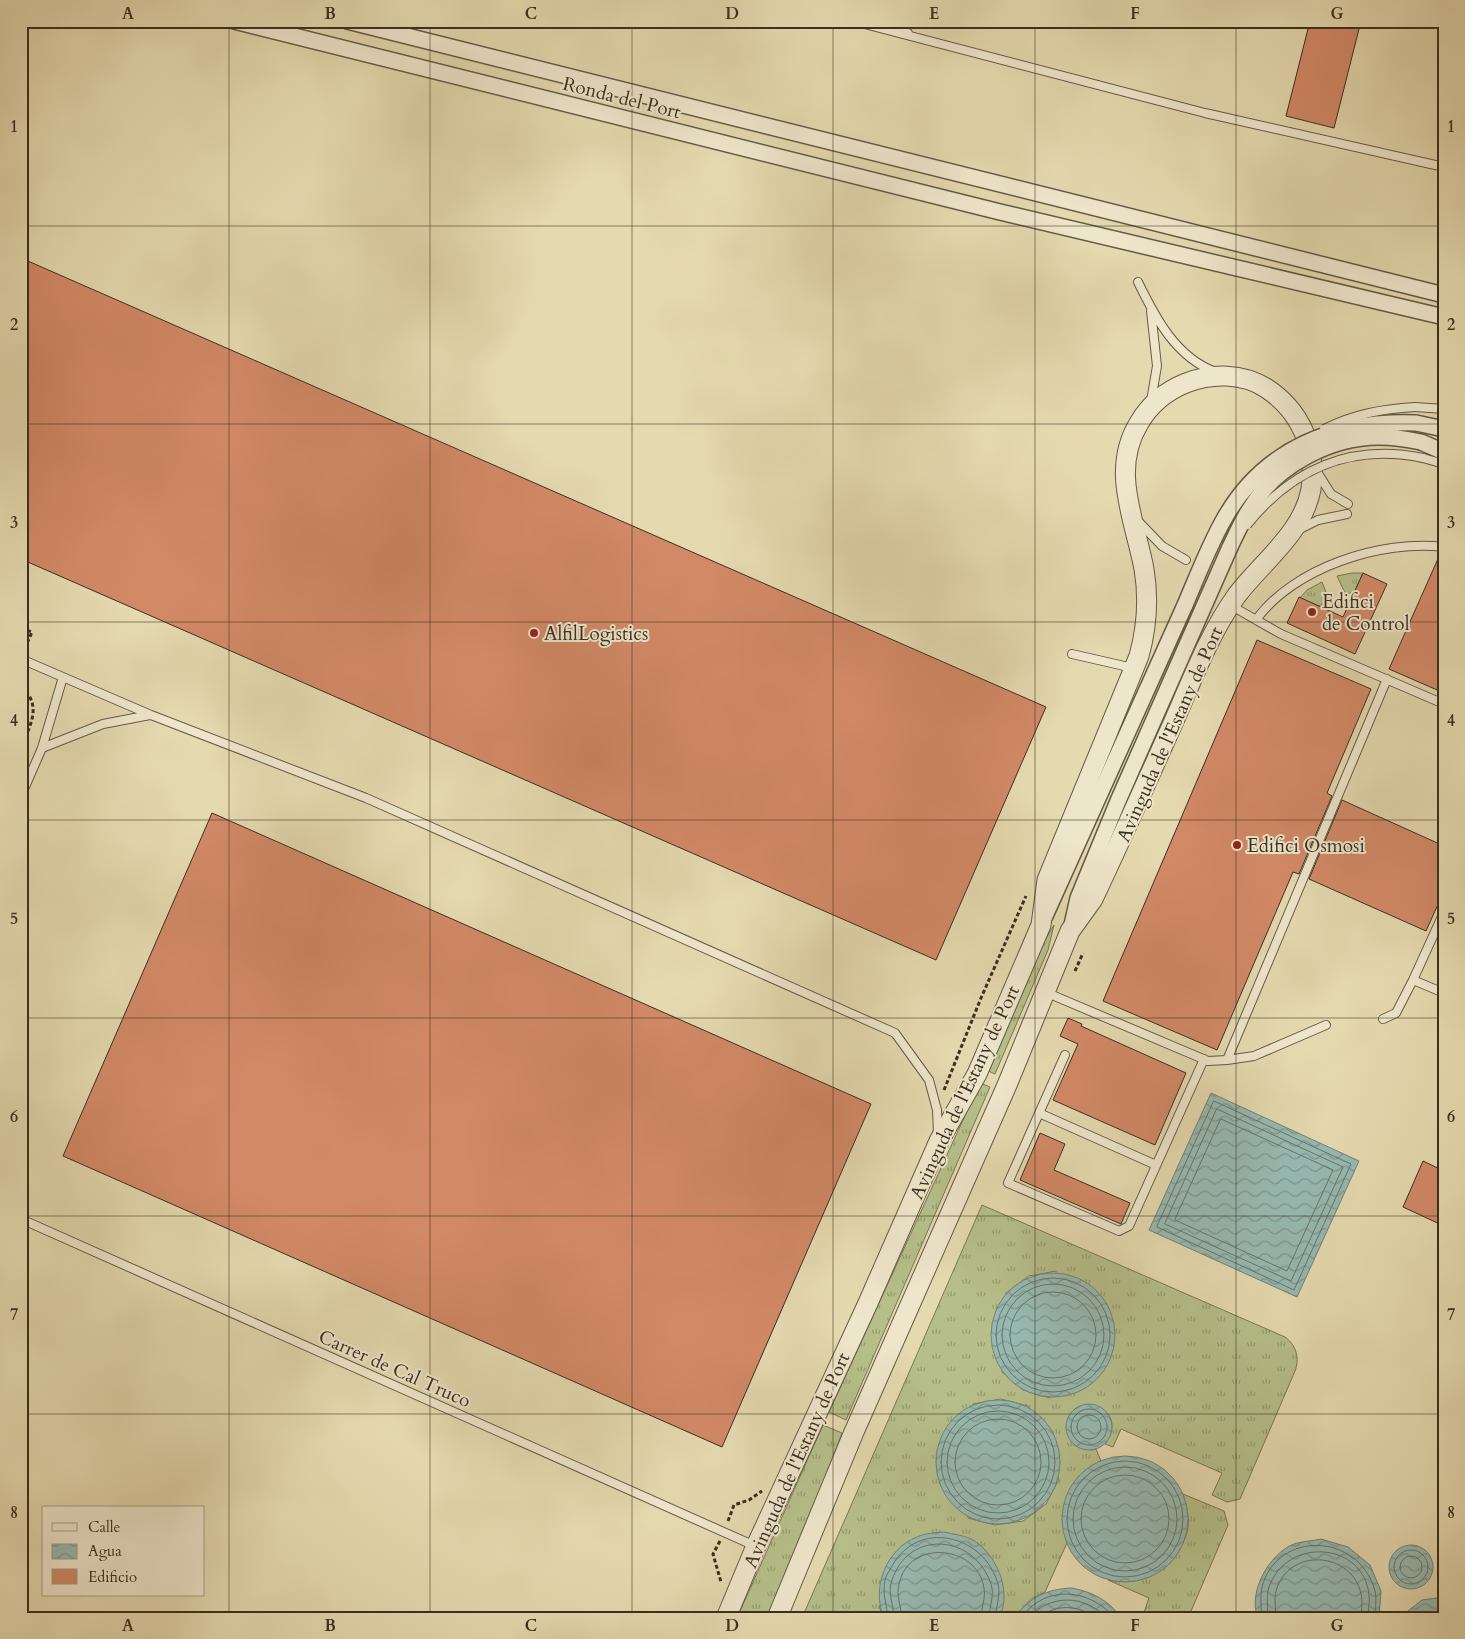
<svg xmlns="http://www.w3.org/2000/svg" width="1465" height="1639" font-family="Cardo,serif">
  <defs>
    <pattern id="grass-tufts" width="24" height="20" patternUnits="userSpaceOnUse" patternTransform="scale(1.25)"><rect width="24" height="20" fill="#b6bf8a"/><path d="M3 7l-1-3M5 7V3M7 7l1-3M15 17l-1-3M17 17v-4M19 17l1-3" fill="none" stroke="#959c70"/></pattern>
    <pattern id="water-waves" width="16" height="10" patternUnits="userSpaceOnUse" patternTransform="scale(1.25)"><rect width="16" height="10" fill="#97b9b1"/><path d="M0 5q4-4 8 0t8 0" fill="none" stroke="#7c9790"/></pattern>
  </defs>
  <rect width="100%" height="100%" fill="#e5d9af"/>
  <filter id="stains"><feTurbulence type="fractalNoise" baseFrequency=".004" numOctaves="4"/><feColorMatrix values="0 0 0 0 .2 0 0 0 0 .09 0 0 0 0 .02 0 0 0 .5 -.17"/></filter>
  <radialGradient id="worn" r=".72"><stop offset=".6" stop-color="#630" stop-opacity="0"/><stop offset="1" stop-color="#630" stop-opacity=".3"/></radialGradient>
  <!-- grass -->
  <path fill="url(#grass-tufts)" stroke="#787756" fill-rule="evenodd" d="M 1352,573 L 1363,573 L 1354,593 L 1345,593 L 1337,576 Z
    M 1322,582 L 1329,600 L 1319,606 L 1300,598 L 1307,590 Z
    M 1054,925 L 1048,950 L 995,1074 L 986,1070 L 1041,947 Z
    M 980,1083 L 990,1087 L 846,1420 L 829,1412 Z
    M 982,1205 L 1285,1337 C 1296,1345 1300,1358 1295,1371 L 1240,1499 L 1227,1502 L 1212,1495 L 1222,1473 L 1121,1429 L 1113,1447 L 1105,1444 C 1134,1404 1063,1388 1067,1431 L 1092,1450 L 1096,1449 L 1101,1461 L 1087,1469 L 1062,1515 L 1067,1543 L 1045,1592 L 1031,1599 L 1014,1618 L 999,1618 L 1002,1612 L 879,1606 L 884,1618 L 802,1618 ZM 1056,1271 L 1050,1398 L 1023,1390 L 1002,1372 L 1006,1293 L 1029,1276 ZM 1001,1399 L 1028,1406 L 1059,1479 L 1046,1504 L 1023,1521 L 995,1525 L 968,1518 L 973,1404 Z
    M 823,1425 L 842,1433 L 799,1546 L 768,1618 L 737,1618 Z
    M 1183,1494 L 1224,1511 L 1228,1525 L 1188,1618 L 1142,1618 L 1149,1598 L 1108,1580 C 1135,1584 1146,1581 1165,1563 C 1190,1541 1193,1526 1183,1494 Z"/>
  <!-- water -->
  <path fill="url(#water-waves)" stroke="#718278" d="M 1211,1093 L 1359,1161 L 1297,1297 L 1149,1230 Z
    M991 1335a62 62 0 1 1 124 0a62 62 0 1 1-124 0Z
    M936 1462a62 62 0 1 1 124 0a62 62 0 1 1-124 0Z
    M1066 1427a23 23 0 1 1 46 0a23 23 0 1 1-46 0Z
    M1062 1519a63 63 0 1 1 126 0a63 63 0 1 1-126 0Z
    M 944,1532 C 952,1534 963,1535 971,1539 C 996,1552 1013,1592 999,1618 L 884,1618 C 871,1588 886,1549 917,1537 C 925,1533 935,1533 944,1532 Z
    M 1321,1539 L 1348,1547 L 1370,1565 L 1381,1591 L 1379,1618 L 1258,1618 C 1247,1592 1270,1553 1294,1544 C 1302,1541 1313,1541 1321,1539 Z
    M1389 1567a22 22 0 1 1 44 0a22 22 0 1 1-44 0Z
    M 1072,1588 C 1092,1592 1109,1600 1121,1618 L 1014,1618 C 1030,1597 1047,1589 1072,1588 Z
    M 1444,1597 L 1444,1618 L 1399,1618 L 1422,1600 Z"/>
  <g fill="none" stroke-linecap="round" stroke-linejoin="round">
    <!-- shore -->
    <path stroke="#68746a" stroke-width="1" d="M 1214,1101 L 1351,1164 L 1294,1290 L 1157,1227 Z
      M 1217,1109 L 1343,1167 L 1291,1281 L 1165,1224 Z
      M 1221,1119 L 1333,1170 L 1287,1271 L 1175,1220 Z
      M996 1335a57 57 0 1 1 114 0a57 57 0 1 1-114 0Z
      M1002 1335a51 51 0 1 1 102 0a51 51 0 1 1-102 0Z
      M1010 1335a43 43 0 1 1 86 0a43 43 0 1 1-86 0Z
      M941 1462a57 57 0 1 1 114 0a57 57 0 1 1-114 0Z
      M1071 1427a18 18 0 1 1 36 0a18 18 0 1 1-36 0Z
      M947 1462a51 51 0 1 1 102 0a51 51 0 1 1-102 0Z
      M1077 1427a12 12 0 1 1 24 0a12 12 0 1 1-24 0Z
      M955 1462a43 43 0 1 1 86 0a43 43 0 1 1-86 0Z
      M1067 1519a58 58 0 1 1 116 0a58 58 0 1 1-116 0Z
      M1073 1519a52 52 0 1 1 104 0a52 52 0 1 1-104 0Z
      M1081 1519a44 44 0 1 1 88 0a44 44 0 1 1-88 0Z
      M1394 1567a17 17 0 1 1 34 0a17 17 0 1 1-34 0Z
      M1400 1567a11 11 0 1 1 22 0a11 11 0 1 1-22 0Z
      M 888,1618 C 887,1605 882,1594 885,1580 C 886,1575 890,1570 892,1566 C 918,1519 984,1534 998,1584 C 1001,1594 996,1607 995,1618
      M 894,1618 C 894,1605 887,1593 892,1580 C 909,1529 974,1534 991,1584 C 995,1595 989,1607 989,1618
      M 902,1618 C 901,1606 896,1596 899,1584 C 908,1539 977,1544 984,1588 C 986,1598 981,1608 981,1618
      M 1021,1618 C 1045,1584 1089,1588 1115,1618
      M 1028,1618 C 1050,1594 1085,1594 1106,1618
      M 1039,1618 C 1056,1603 1079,1605 1096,1618
      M 1262,1618 C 1261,1609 1260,1596 1262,1587 C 1277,1530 1359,1532 1375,1591 C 1377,1599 1375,1609 1375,1618
      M 1268,1618 C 1268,1609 1266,1596 1269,1587 C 1287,1536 1364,1542 1369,1595 C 1370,1602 1368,1610 1368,1618
      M 1276,1618 C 1276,1609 1274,1599 1276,1591 C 1288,1547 1352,1551 1361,1594 C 1363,1601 1361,1610 1361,1618"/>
  </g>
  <!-- building -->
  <path fill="#d28967" stroke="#392f23" d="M 1310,21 L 1361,21 L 1334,128 L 1286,116 Z
    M 21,258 L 1046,707 L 936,960 L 21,559 Z
    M 1441,552 L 1444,553 L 1444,693 L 1389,669 Z
    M 1363,573 L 1387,584 L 1355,654 L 1287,623 L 1299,597 L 1343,617 Z
    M 1257,640 L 1371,689 L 1327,793 L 1332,796 L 1299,874 L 1293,872 L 1217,1050 L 1103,1001 Z
    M 1342,800 L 1444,846 L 1444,891 L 1426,931 L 1309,879 Z
    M 212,813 L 871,1104 L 722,1447 L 63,1156 Z
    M 1068,1018 L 1082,1024 L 1081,1026 L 1186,1073 L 1155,1145 L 1053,1100 L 1078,1044 L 1060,1036 Z
    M 1040,1133 L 1065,1144 L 1054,1170 L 1130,1203 L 1121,1224 L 1020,1180 Z
    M 1423,1161 L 1444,1171 L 1444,1226 L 1403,1207 Z"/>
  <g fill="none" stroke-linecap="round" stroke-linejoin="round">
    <!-- service casing -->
    <g stroke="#645a46" stroke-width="10">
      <path id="service" d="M 853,21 L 1205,113 L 1444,167
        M 893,21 L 908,33
        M 1138,282 C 1155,317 1176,358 1216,372
        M 1151,401 L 1157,366 L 1151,311
        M 1415,407 L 1444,409
        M 1423,458 L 1444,464
        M 1317,472 L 1331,494 L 1348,504
        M 1138,521 L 1162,546 L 1186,560
        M 1300,529 L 1318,520 L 1347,514
        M 1230,605 L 1281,634 L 1444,704
        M 1256,620 C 1293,568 1382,539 1444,547
        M 1072,654 L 1133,668
        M 21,659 L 151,715 L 366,798 L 895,1033 L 929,1080 L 937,1110 L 938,1134
        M 42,748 L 103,724 L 150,715
        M 21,796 L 42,748 L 63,677
        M 1444,912 L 1413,980 L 1444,993
        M 1045,992 L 1208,1061 L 1227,1060 L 1387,679
        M 1383,1019 L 1396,1013 L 1413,980
        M 1065,1055 L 1008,1183 L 1119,1231 L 1129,1226 L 1204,1059
        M 1227,1060 L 1254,1056 L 1326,1025
        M 1039,1113 L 1156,1165
        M 21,1219 L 755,1546"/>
    </g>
    <!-- minor casing -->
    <g stroke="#645a46" stroke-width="18">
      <path id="minor" d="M 234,21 L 1000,212 L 1444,317
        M 347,21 L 1444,295
        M 1416,423 L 1444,429
        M 1421,442 L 1444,452
        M 1045,916 L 1185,605
        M 1072,925 L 1078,898 L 1118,801 L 1230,547"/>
    </g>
    <!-- tertiary casing -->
    <g stroke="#645a46" stroke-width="21">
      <path id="tertiary" d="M 726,1618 L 756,1546 L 868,1303 L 939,1141 L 977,1074 L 1041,925 L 1047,880 L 1139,656 C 1147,627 1149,599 1144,569 C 1135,520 1110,470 1139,423 C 1150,404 1166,391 1186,383 C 1212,373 1242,373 1266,388 C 1300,410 1317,448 1311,489 C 1303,533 1263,561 1237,595 C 1209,634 1193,678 1174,721 C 1147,781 1121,840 1093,899 L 1070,931 L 1007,1085 L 854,1432 L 777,1618"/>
    </g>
    <!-- path -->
    <path stroke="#392f23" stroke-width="3" stroke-dasharray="4 2.5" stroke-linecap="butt" d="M 21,628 L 32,632 L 25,648
      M 21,687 C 43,705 30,726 21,747
      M 1075,971 L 1083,953
      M 944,1090 L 981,998 L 1026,896
      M 728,1521 L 734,1505 L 749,1500 L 762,1491
      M 720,1541 L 713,1554 L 721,1582"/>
    <!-- service -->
    <use href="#service" stroke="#eee6cb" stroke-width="8"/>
    <!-- minor -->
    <use href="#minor" stroke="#eee6cb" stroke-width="15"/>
    <!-- tertiary -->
    <use href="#tertiary" stroke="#eee6cb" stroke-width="19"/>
    <!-- service-bridge casing -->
    <g stroke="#645a46" stroke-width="10" stroke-linecap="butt">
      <path id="service-bridge" d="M 1324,429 C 1354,414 1382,409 1415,407
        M 1247,525 C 1292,469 1351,443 1423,458"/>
    </g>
    <!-- minor-bridge casing -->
    <g stroke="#645a46" stroke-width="18" stroke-linecap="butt">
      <path id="minor-bridge" d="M 1230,547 C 1237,533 1243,518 1252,506 C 1277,465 1331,437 1379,437 C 1393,437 1407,439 1421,442
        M 1185,605 C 1197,577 1208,548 1223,521 C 1263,448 1336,420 1416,423"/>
    </g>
    <!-- service-bridge -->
    <use href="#service-bridge" stroke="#eee6cb" stroke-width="8"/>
    <!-- minor-bridge -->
    <use href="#minor-bridge" stroke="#eee6cb" stroke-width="15"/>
  </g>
  <!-- grid -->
  <path fill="none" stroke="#392f23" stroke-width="1" stroke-opacity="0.55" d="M 229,21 L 229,1618M 430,21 L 430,1618M 632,21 L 632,1618M 833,21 L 833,1618M 1035,21 L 1035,1618M 1236,21 L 1236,1618M 21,226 L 1444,226M 21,424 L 1444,424M 21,622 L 1444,622M 21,820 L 1444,820M 21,1018 L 1444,1018M 21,1216 L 1444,1216M 21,1414 L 1444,1414"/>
  <!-- markers -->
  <g fill="#8f2418" stroke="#eee6cb" stroke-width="2">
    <circle cx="1312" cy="612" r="5"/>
    <circle cx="534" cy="633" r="5"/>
    <circle cx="1237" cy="845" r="5"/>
  </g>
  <g text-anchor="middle" stroke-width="4" stroke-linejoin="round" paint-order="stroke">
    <!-- street labels -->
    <g font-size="19" fill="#392f23" stroke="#eee6cb">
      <text transform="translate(622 97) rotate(14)" y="7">Ronda del Port</text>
      <text transform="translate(1169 734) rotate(-66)" y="7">Avinguda de l'Estany de Port</text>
      <text transform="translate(964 1092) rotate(-65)" y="7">Avinguda de l'Estany de Port</text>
      <text transform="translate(395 1368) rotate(24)" y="7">Carrer de Cal Truco</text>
      <text transform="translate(796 1460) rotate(-66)" y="7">Avinguda de l'Estany de Port</text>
    </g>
    <!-- poi labels -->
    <g font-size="19" fill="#392f23" stroke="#eee6cb" text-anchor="start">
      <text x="1322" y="608">Edifici<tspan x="1322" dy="22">de Control</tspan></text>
      <text x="544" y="640">AlfilLogistics</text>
      <text x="1247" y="852">Edifici Osmosi</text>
    </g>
  </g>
  <!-- margin -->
  <rect width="1465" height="1639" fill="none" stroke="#e5d9af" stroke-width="55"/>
  <!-- legend -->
  <rect x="42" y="1506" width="162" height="90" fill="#eee6cb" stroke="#a69d88"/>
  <rect x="52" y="1523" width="25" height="8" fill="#eee6cb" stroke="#a69d88"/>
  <text x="88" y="1532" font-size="15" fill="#392f23">Calle</text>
  <rect x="52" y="1544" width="25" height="15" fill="url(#water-waves)" stroke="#a69d88"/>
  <text x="88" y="1556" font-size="15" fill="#392f23">Agua</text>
  <rect x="52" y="1569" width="25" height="15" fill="#d28967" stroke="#a69d88"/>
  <text x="88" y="1582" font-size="15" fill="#392f23">Edificio</text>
  <rect x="28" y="28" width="1410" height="1584" fill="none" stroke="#392f23" stroke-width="2"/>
  <g font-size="16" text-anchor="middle" font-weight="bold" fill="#392f23">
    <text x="128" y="19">A</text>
    <text x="330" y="19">B</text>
    <text x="531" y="19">C</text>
    <text x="732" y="19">D</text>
    <text x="934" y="19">E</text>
    <text x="1135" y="19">F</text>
    <text x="1337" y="19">G</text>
    <text x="14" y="132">1</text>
    <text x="1451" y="132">1</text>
    <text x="14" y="330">2</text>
    <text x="1451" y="330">2</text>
    <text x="14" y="528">3</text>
    <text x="1451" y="528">3</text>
    <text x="14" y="726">4</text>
    <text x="1451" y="726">4</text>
    <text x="14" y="924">5</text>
    <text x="1451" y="924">5</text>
    <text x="14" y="1122">6</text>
    <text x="1451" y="1122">6</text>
    <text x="14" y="1320">7</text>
    <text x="1451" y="1320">7</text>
    <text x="14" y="1518">8</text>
    <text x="1451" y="1518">8</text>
    <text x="128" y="1631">A</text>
    <text x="330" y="1631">B</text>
    <text x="531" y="1631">C</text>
    <text x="732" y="1631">D</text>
    <text x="934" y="1631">E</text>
    <text x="1135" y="1631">F</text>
    <text x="1337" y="1631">G</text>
  </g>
  <rect width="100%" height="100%" filter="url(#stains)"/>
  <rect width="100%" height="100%" fill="url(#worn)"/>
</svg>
